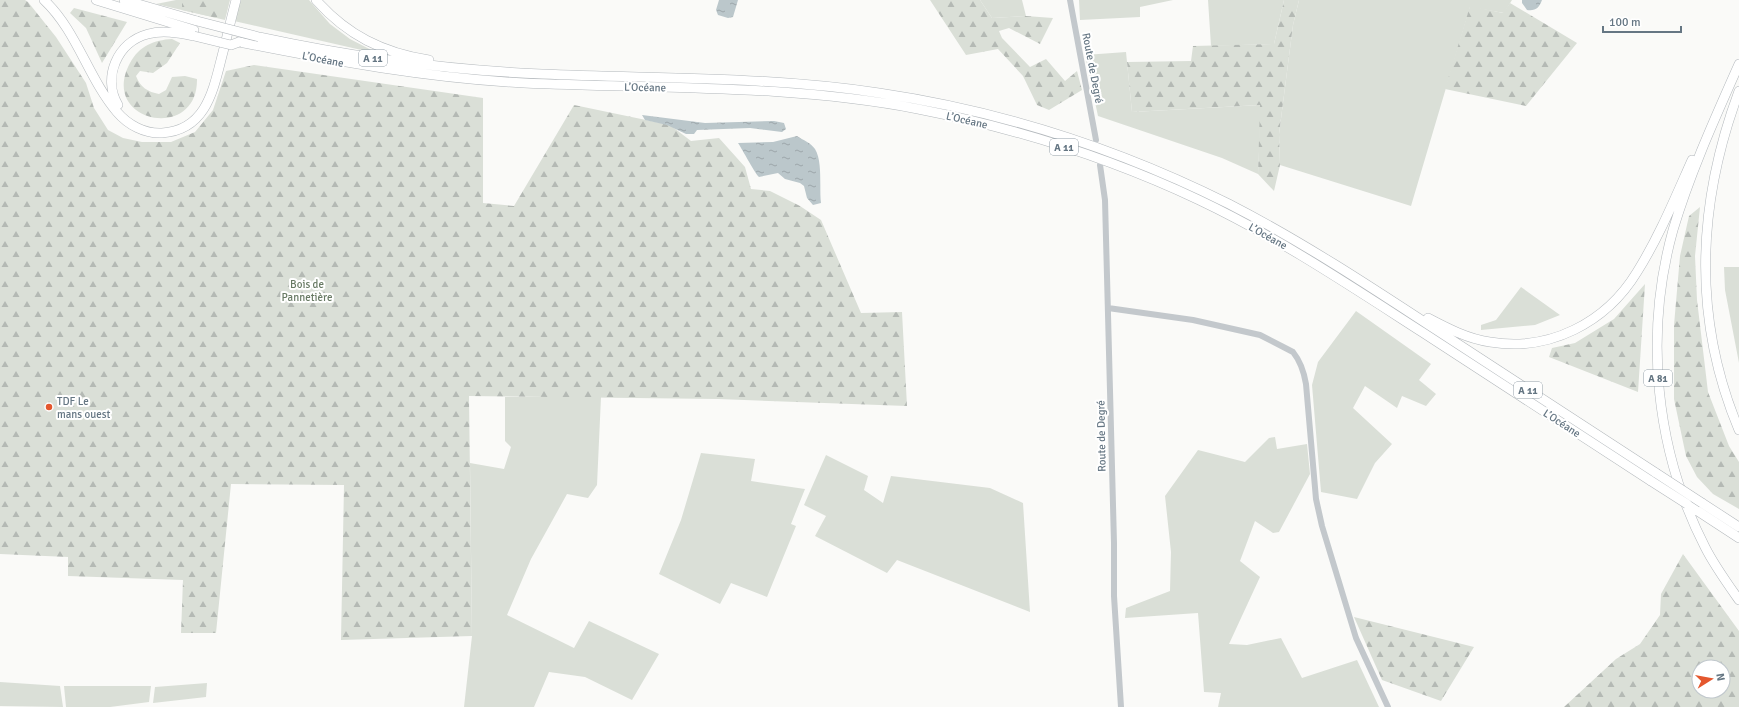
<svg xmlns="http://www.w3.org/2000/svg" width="1739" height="707" font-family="Signika,sans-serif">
  <defs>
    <pattern id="forest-firs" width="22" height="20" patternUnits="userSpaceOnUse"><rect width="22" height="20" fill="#dadfd7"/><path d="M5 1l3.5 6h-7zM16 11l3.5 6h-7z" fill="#b4b9b4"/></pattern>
    <pattern id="water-ripples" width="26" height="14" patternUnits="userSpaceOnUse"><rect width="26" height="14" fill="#bbc7cb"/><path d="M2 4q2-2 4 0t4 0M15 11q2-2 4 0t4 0" fill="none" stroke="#9ca6aa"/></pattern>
  </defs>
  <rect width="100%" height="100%" fill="#fafaf8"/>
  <!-- green -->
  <path fill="#dadfd7" d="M 176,0 L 230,0 L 225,20 L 156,4 Z
    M 239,0 L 309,0 L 330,24 L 350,39 L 379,54 L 234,21 Z
    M 980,0 L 1022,0 L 1026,16 L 992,18 Z
    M 1079,0 L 1173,0 L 1140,7 L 1140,17 L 1080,20 Z
    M 1208,0 L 1284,0 L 1274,44 L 1211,46 Z
    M 1299,0 L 1512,0 L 1504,13 L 1470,7 L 1411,206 L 1280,165 L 1279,134 L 1293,25 Z
    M 1126,52 L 1132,112 L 1261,105 L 1258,174 L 1222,158 L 1098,116 L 1085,55 Z
    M 1724,267 L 1739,267 L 1739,363 L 1725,290 Z
    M 1521,287 L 1560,315 L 1535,325 L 1481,330 L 1481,325 L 1496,320 Z
    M 1356,311 L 1431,364 L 1419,380 L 1436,394 L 1426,406 L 1402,396 L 1397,408 L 1365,386 L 1353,408 L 1392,444 L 1375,463 L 1357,499 L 1321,492 L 1312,385 L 1318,362 Z
    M 505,397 L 601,397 L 597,485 L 588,498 L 567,494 L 531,559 L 507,615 L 574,648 L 589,621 L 659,654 L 632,700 L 585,677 L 549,672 L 534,707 L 464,707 L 472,636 L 470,463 L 504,469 L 511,447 L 505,441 Z
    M 1275,437 L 1277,449 L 1307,444 L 1310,474 L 1279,532 L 1273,533 L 1255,521 L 1240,561 L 1260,577 L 1229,644 L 1247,645 L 1281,638 L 1302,678 L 1357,660 L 1379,707 L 1218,707 L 1221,693 L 1204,692 L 1198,613 L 1125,618 L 1126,608 L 1170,591 L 1171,552 L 1165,496 L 1198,450 L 1245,462 L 1269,438 Z
    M 701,453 L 755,459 L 751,481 L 805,489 L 791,524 L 796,526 L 767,597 L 731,583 L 720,604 L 659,574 L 681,520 Z
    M 826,455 L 868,476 L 864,490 L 883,503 L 891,476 L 990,488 L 1023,503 L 1030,612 L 897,560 L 887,573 L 815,536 L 826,516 L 804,505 Z
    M 0,682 L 60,686 L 63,707 L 0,706 Z
    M 207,683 L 206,697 L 153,703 L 155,687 Z
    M 64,686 L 151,686 L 149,702 L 110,707 L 66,707 Z"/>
  <!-- forest -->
  <path fill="url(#forest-firs)" fill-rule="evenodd" d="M 0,0 L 25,0 L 28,2 L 56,37 L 86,83 L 94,108 L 108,130 L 123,138 L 142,142 L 171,142 L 195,132 L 213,110 L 226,71 L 254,65 L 483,98 L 483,203 L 514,206 L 574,105 L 670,125 L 691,141 L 719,138 L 745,167 L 751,189 L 770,191 L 800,206 L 821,220 L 861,313 L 902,312 L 907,406 L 718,399 L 469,396 L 472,636 L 341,640 L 344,485 L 231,484 L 216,633 L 181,633 L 183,580 L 68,576 L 68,557 L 0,554 Z
    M 186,0 L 222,0 L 217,18 L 182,10 L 182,3 Z
    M 930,0 L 980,0 L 992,18 L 1026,16 L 1053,18 L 1040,44 L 1009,28 L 999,31 L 1002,38 L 1030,67 L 1046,59 L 1065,81 L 1077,71 L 1082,90 L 1049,110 L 1037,105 L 1023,76 L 998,49 L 966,55 Z
    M 1284,0 L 1299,0 L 1293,25 L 1279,134 L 1280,165 L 1274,191 L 1258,174 L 1260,105 L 1132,112 L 1127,62 L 1191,61 L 1193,46 L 1274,44 Z
    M 1510,3 L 1577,43 L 1526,106 L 1445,89 L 1470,6 L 1503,13 Z
    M 74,8 L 127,22 L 102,63 L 86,28 L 70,13 Z
    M 172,39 L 180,43 L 167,63 L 153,73 L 140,71 L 136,76 C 140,87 148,92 159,94 L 166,90 L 172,77 L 185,76 L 197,79 C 198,143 98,122 130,63 C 139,46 154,40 172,39 Z
    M 1700,207 L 1695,256 L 1697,300 L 1708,392 L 1729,446 L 1739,462 L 1739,509 L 1713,494 L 1697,477 L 1686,456 L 1674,399 L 1674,325 L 1680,256 L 1689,216 Z
    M 1645,284 L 1638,392 L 1549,357 L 1552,348 L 1575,343 L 1614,319 Z
    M 1683,554 L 1739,631 L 1739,707 L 1564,707 L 1616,659 L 1640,644 L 1660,615 L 1661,594 ZM 1699,667 L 1723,667 L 1723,691 L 1699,691 Z
    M 1354,617 L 1474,647 L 1441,701 L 1382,680 Z"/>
  <!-- water -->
  <path fill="url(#water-ripples)" d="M 719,0 L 738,0 L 733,17 L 728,18 L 718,15 L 716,10 Z
    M 1522,0 L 1542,0 C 1539,8 1536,11 1527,10 L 1522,3 Z
    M 642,115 L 705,123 L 774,121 L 784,123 L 786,129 L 782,132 L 750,128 L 697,130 L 694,134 L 686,134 L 667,125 L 645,120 Z
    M 797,136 C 803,140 811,143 815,149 C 823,162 819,188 821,203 L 813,205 L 807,198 L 804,186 L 800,183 L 785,179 L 778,173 L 759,177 C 756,175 742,149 738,143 L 773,142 Z"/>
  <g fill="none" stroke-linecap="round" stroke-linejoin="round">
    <!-- motorway casing -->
    <g stroke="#b4b9bd" stroke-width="10">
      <path id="motorway" d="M 44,0 C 77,31 88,78 117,112 C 128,125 145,134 162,133 C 206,130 213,91 222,56 C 227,37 231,19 236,0
        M 96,0 L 194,30
        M 124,0 L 197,21
        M 316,0 C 347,35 383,53 429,60
        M 259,37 C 352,57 446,70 542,74 C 654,79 768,76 879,93 C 1001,111 1119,149 1229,204 C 1301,241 1368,285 1435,329 C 1509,377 1582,425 1656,473
        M 239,42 C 334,61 428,78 524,83 C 656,89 788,84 918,109 C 1015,128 1110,158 1199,200 C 1277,237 1349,285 1422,332 C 1498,381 1574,431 1651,481
        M 1739,64 C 1715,118 1690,173 1673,230 C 1644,334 1655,450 1705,547 C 1714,565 1727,583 1739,600
        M 1739,91 C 1697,204 1692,318 1739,430
        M 118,105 C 102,78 117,42 148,34 C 163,30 178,33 194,36
        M 1428,318 C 1447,328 1468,339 1490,342 C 1549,352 1606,323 1637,272 C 1659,237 1675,198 1692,160
        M 1702,503 L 1739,527
        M 1687,504 L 1739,538"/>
    </g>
    <!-- tertiary -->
    <path stroke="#c3c8cc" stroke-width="6" d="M 1070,0 L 1096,140
      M 1100,165 L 1105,200 L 1114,543 L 1114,596 L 1121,707
      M 1108,308 L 1193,320 L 1260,335 L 1293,352 C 1301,362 1304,372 1306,384 L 1316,499 L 1322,526 L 1356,638 L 1388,707"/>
    <!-- motorway -->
    <use href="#motorway" stroke="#fff" stroke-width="9"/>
    <!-- motorway-bridge casing -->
    <g stroke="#b4b9bd" stroke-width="10" stroke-linecap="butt">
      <path id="motorway-bridge" d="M 197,21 L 259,37
        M 194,36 L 231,45 L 239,42
        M 1656,473 L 1702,503
        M 1651,481 L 1687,504"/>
    </g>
    <!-- motorway-bridge -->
    <use href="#motorway-bridge" stroke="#fff" stroke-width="9"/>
  </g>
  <!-- markers -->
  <circle fill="#e4572e" stroke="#fff" stroke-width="1.5" cx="49" cy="407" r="4"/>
  <g text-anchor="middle" stroke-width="4" stroke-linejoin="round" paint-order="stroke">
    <!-- shield labels -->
    <g fill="#fff" stroke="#939fa8" stroke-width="1">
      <rect x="359" y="50" width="28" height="16" rx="3"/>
      <rect x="1050" y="139" width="28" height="16" rx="3"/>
      <rect x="1644" y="370" width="28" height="16" rx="3"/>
      <rect x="1514" y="382" width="28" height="16" rx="3"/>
    </g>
    <g font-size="10" font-weight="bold" fill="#657683">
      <text x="373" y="62">A 11</text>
      <text x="1064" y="151">A 11</text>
      <text x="1658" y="382">A 81</text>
      <text x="1528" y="394">A 11</text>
    </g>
    <!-- street labels -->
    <g font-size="11" fill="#657683" stroke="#fff">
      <text transform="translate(323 59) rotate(11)" y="4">L’Océane</text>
      <text transform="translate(1093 68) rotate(79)" y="4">Route de Degré</text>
      <text transform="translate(645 87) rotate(1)" y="4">L’Océane</text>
      <text transform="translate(967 120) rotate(13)" y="4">L’Océane</text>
      <text transform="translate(1268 236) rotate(29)" y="4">L’Océane</text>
      <text transform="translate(1562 423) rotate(33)" y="4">L’Océane</text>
      <text transform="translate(1101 436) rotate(-91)" y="4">Route de Degré</text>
    </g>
    <!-- park labels -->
    <g font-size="11" fill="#687a64" stroke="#fff">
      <text x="307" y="288">Bois de<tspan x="307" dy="13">Pannetière</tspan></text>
    </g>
    <!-- poi labels -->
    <g font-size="11" fill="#657683" stroke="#fff" text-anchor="start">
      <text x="57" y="405">TDF Le<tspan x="57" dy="13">mans ouest</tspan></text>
    </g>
  </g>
  <!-- north arrow -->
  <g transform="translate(1711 679) rotate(79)"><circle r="19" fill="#ffffff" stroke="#c1c8cd"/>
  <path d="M0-3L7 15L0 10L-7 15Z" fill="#e4572e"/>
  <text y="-6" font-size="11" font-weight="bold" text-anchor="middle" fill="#657683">N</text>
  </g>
  <!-- scale -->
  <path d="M1603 26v6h78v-6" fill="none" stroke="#657683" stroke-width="2"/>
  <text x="1609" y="26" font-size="12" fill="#657683" stroke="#ffffff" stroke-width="3" paint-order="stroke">100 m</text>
</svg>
